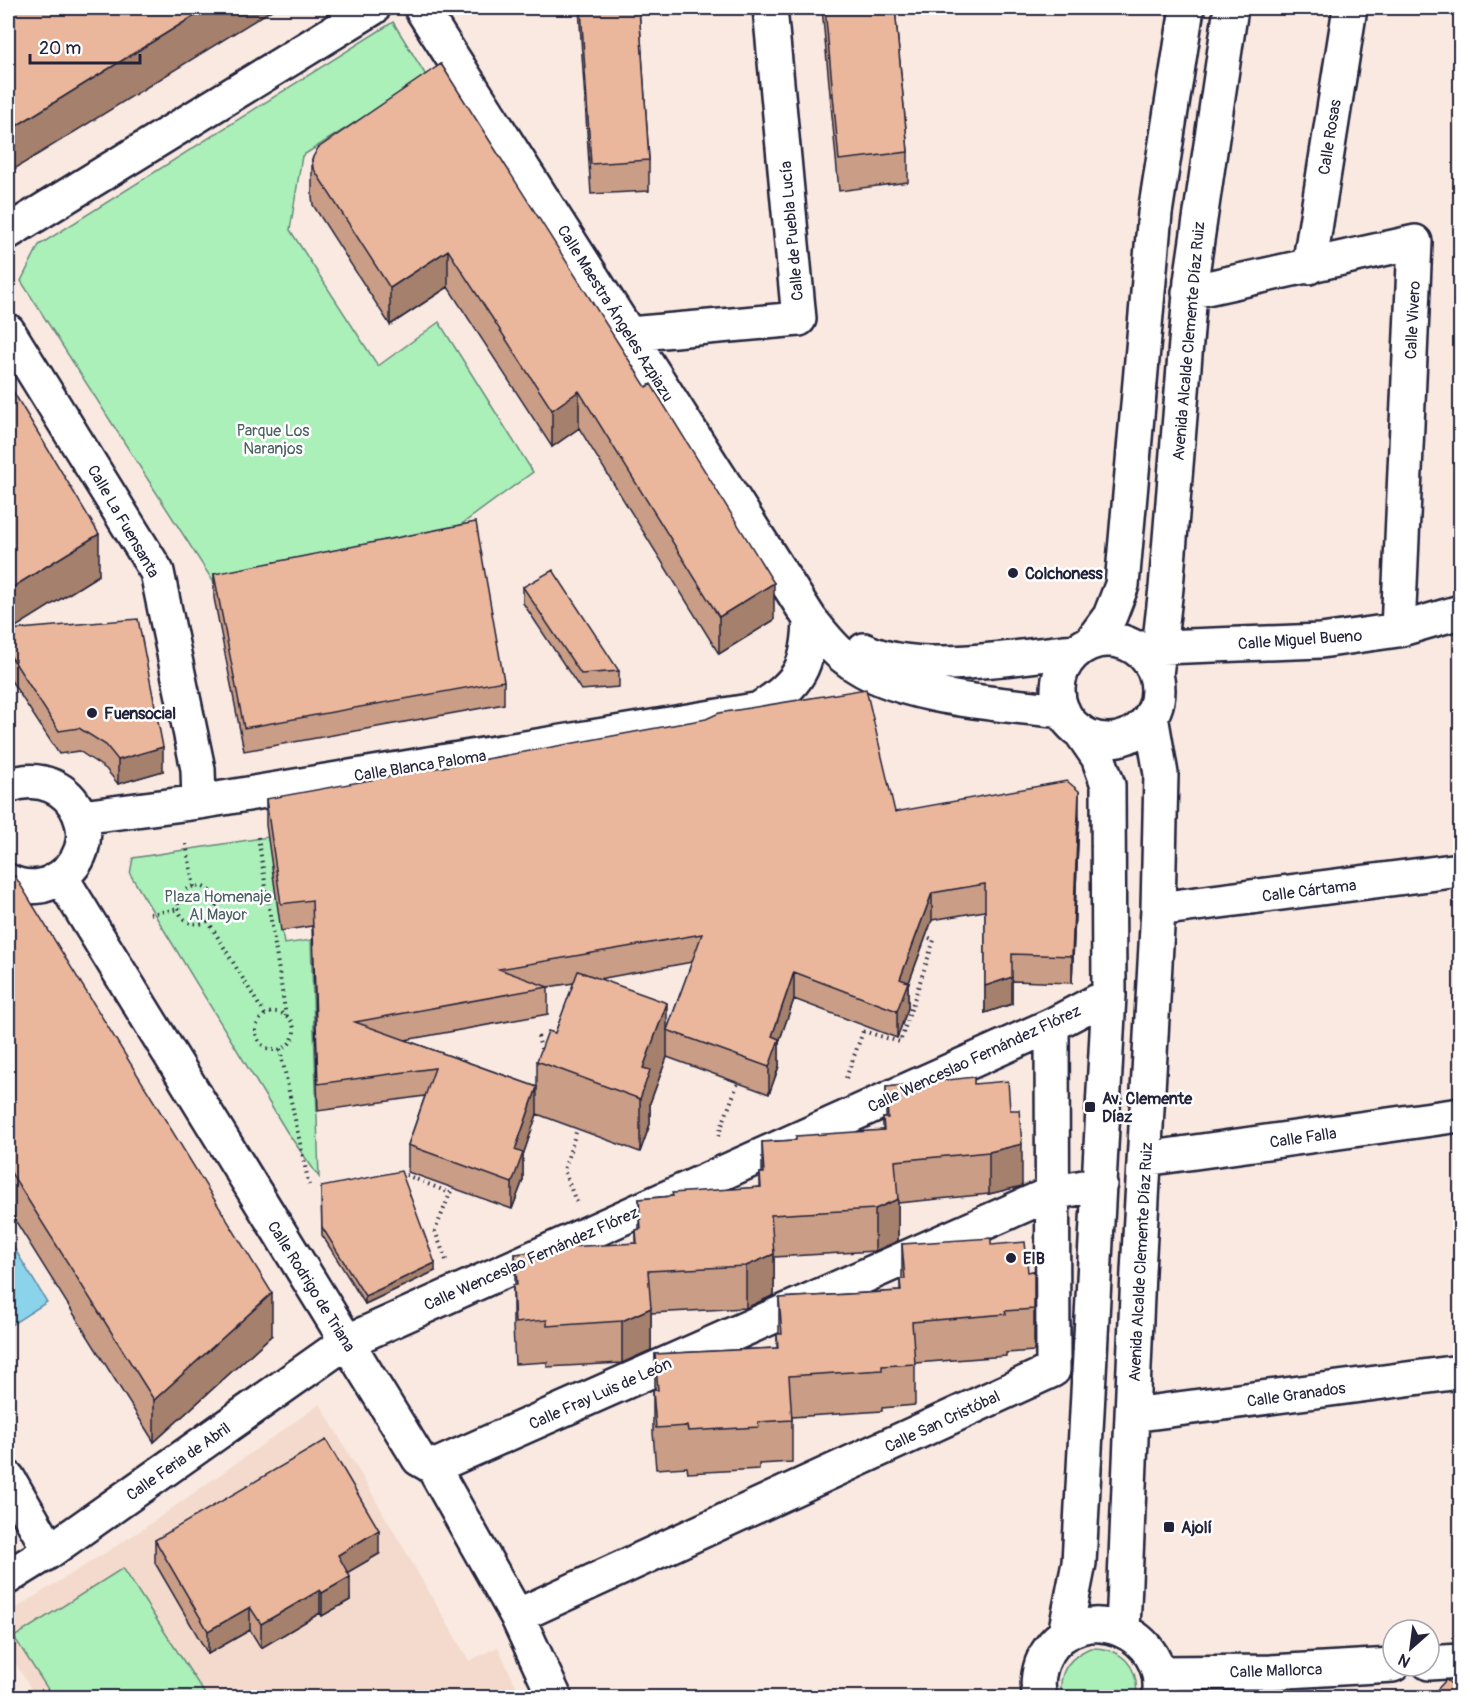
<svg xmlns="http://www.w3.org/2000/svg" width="1468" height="1705" font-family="Pangolin,sans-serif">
  <rect width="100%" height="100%" fill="#f9e9e1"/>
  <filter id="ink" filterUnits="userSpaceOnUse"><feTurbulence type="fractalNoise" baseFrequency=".0167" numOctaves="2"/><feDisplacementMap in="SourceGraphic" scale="12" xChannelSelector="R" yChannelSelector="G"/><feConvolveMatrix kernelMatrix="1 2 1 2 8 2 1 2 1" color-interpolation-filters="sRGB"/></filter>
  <g filter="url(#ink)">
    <!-- built -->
    <path fill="#f4dacc" d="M 320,1404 L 469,1661 L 498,1647 L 521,1697 L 36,1697 L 8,1651 L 8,1613 L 140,1531 Z"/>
    <!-- green -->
    <path fill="#abefb9" stroke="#66887a" stroke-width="1.5" d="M 393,22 L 427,77 L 302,156 L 290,230 L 378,366 L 439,322 L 533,472 L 429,548 L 216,586 L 21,281 L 39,245 Z
      M 268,837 L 284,944 L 311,940 L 319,1177 L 287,1132 L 130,874 L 133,858 Z
      M 123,1568 L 207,1697 L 53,1697 L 14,1637 Z
      M 1090,1648 C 1121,1647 1140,1666 1136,1697 L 1062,1697 C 1057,1673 1068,1658 1090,1648 Z"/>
    <!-- water -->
    <path fill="#8ad3eb" stroke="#608ca5" stroke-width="1.5" d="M 8,1238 L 47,1302 L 8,1327 Z"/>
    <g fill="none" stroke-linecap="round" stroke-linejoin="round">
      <!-- minor casing -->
      <g stroke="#22223b" stroke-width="38">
        <path id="minor" d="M 421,8 L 810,619 C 822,634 833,649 848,660 C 897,699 1002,704 1063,711
          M 8,232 L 373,8
          M 1309,267 L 1350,8
          M 1189,292 L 1415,242 L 1398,630
          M 8,331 L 157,572 L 198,769 L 199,802
          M 629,334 L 799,319 L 770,8
          M1058 690a50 50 0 1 1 100 0a50 50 0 1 1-100 0Z
          M 1090,643 L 1110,616 L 1122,585 L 1155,213 L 1187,8
          M 1136,648 L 1321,641 L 1398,630 L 1460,612
          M 864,650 C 918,676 1016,656 1076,651
          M 1156,675 L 1166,588 L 1191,281 L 1231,8
          M 759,709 C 799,684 809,667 810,619
          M 8,786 C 75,761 115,850 52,882 C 39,889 21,888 8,881
          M 81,817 L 199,802 L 755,710
          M 61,877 L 419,1459 L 433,1467 L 517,1616 L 555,1698
          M 1158,909 L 1460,870
          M 1145,1159 L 1460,1115
          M 1132,1415 L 1460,1372
          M 433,1467 L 1052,1193 L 1100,1184
          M 8,1478 L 50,1551
          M 8,1577 L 50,1551 L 346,1342 L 1052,1025 L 1109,995
          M 517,1616 L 1053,1370 L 1052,1025
          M 1123,1629 L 1138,1272 L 1158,909 L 1161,774 L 1151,716
          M 1065,1634 L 1079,1563 L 1109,995 L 1108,785 L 1098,757 L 1080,731
          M 1429,1663 L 1460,1661
          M 1159,1673 L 1271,1672 L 1393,1665
          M 1040,1698 C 1036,1683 1039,1666 1047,1653 C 1082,1596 1171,1633 1159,1698"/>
      </g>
      <!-- path -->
      <path stroke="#22223b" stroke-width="4" stroke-dasharray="1.5 4.5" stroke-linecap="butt" d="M 258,837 L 286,1016
        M 186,844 L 194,887
        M178 905a19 19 0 1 1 38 0a19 19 0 1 1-38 0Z
        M 216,904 L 267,894
        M 150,914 L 179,909
        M 208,921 L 265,1015
        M256 1031a19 19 0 1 1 38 0a19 19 0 1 1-38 0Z
        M 863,1031 L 900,1042 L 934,940 L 923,935
        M 538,1036 L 542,1053
        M 280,1049 L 309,1185
        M 846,1078 L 864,1029
        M 718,1136 L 738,1083
        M 400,1176 L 406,1175 L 450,1193
        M 576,1202 L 564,1170 L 577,1129
        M 446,1260 L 435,1231 L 451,1191"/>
      <!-- minor -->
      <use href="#minor" stroke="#fff" stroke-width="33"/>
    </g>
    <!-- wall -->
    <path fill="#c99d86" stroke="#22223b" stroke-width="1.5" fill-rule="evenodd" d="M 503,8 L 535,8 L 503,10 Z
      M 579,8 L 639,8 L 649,160 L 649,191 L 591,194 Z
      M 822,8 L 895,8 L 908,152 L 908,182 L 839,191 Z
      M 441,64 L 774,620 L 719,654 L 579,428 L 552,447 L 448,287 L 390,325 L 313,205 L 312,196 L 312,159 Z
      M 8,383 L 99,575 L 10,630 L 163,771 L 118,784 L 106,769 L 79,751 L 59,754 L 8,676 Z
      M 214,574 L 504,681 L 504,704 L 244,751 L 214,598 Z
      M 523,587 L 619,671 L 619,687 L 581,690 L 523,603 Z
      M 266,799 L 895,812 L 1079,818 L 1072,983 L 1012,981 L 1012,1004 L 985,1013 L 985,911 L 932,920 L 908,985 L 908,1008 L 897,1038 L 794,999 L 779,1042 L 779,1066 L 769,1094 L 667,1057 L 650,1103 L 650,1124 L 640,1152 L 537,1114 L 523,1155 L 523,1180 L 512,1209 L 408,1172 L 408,1145 L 425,1096 L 318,1111 L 312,926 L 281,931 L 266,825 ZM 692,962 L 667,1030 L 599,979 ZM 574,983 L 555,1033 L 537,1061 L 537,1087 L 405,1040 L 548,1014 L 548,987 Z
      M 8,873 L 272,1335 L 154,1442 L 8,1209 Z
      M 974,1084 L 1010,1110 L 1022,1186 L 989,1194 L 898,1203 L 898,1241 L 875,1251 L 774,1257 L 774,1295 L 746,1308 L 651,1313 L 651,1350 L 622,1363 L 547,1367 L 547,1362 L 515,1364 L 513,1327 L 513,1285 L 515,1285 L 515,1254 L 636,1243 L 636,1230 L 639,1229 L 639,1199 L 672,1196 L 760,1187 L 760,1173 L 762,1173 L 762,1142 L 796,1140 L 883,1130 L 883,1118 L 886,1118 L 886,1087 Z
      M 321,1187 L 435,1271 L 365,1304 L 322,1235 Z
      M 902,1244 L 991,1245 L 1028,1272 L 1034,1271 L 1034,1351 L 1006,1353 L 1006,1356 L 915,1363 L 915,1405 L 882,1408 L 882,1411 L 792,1417 L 792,1462 L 759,1464 L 759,1469 L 688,1473 L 687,1467 L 656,1469 L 653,1432 L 653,1390 L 655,1390 L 655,1354 L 777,1348 L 777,1334 L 779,1334 L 779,1298 L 900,1291 L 900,1279 L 902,1279 Z
      M 155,1540 L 379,1554 L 348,1572 L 350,1600 L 322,1616 L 320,1613 L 261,1648 L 250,1630 L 208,1654 L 155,1563 Z"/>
    <!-- shaded-wall -->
    <path fill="#a4806d" stroke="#22223b" stroke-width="1.5" d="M 207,8 L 275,8 L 8,173 L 8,131 Z
      M 448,250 L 448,287 L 390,325 L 390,288 Z
      M 579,391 L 579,428 L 552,447 L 552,410 Z
      M 99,534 L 99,575 L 8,632 L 8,590 Z
      M 774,583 L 774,620 L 719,654 L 719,617 Z
      M 163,747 L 163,771 L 118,784 L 118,760 Z
      M 1079,791 L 1079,818 L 1072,983 L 1072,956 Z
      M 932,893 L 932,920 L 908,985 L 908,1008 L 897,1038 L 897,1011 L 900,979 Z
      M 794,972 L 794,999 L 779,1042 L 779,1066 L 769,1094 L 769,1067 L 772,1036 Z
      M 1012,977 L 1012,1004 L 985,1013 L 985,986 Z
      M 667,1003 L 667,1057 L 650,1103 L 650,1124 L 640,1152 L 640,1099 L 643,1068 Z
      M 537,1087 L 537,1114 L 523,1155 L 523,1180 L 512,1209 L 512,1183 L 515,1150 Z
      M 1022,1144 L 1022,1186 L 989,1194 L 989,1152 Z
      M 898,1199 L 898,1241 L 875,1251 L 875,1209 Z
      M 774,1254 L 774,1295 L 746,1308 L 746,1266 Z
      M 435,1263 L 435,1271 L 365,1304 L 365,1296 Z
      M 272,1293 L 272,1335 L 154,1442 L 154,1400 Z
      M 651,1308 L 651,1350 L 622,1363 L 622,1321 Z
      M 379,1530 L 379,1554 L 338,1578 L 338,1555 Z
      M 350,1577 L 350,1600 L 322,1616 L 322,1593 Z
      M 320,1590 L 320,1613 L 261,1648 L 261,1624 Z
      M 250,1607 L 250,1630 L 208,1654 L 208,1631 Z"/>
    <!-- building -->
    <path fill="#eab79c" stroke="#22223b" stroke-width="1.5" d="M 8,8 L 207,8 L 8,131 Z
      M 581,8 L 639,8 L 649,160 L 591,164 Z
      M 825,8 L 895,8 L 908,152 L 839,160 Z
      M 441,64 L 646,387 L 651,384 L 774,583 L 719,617 L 579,391 L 552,410 L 448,250 L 390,288 L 313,168 L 312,159 L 318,148 Z
      M 8,383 L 99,534 L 8,590 Z
      M 476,522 L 504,681 L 244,728 L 214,574 Z
      M 553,570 L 619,671 L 581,674 L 523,587 Z
      M 138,619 L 163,747 L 118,760 L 106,745 L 79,728 L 59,731 L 8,652 L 8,630 Z
      M 866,689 L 895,812 L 1067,781 L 1079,791 L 1072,956 L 1012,954 L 1012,977 L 985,986 L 985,884 L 932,893 L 900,979 L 908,982 L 897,1011 L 794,972 L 772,1036 L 779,1039 L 769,1067 L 667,1030 L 702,934 L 499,969 L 548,987 L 355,1022 L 537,1087 L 515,1150 L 523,1153 L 512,1183 L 408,1145 L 435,1068 L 318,1084 L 312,900 L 281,904 L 266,799 L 706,719 L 719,713 Z
      M 8,873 L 15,876 L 272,1293 L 154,1400 L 8,1168 Z
      M 578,971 L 667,1003 L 643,1068 L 650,1070 L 640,1099 L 537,1061 L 548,1031 L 555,1033 Z
      M 974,1077 L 974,1084 L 1008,1081 L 1010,1110 L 1019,1110 L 1022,1144 L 989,1152 L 895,1161 L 898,1199 L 875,1209 L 771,1215 L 774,1254 L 746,1266 L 648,1271 L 651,1308 L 622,1321 L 547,1326 L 547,1320 L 515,1323 L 513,1285 L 517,1285 L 515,1254 L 549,1251 L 549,1248 L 637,1243 L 636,1230 L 641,1229 L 639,1199 L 673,1196 L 672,1193 L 761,1187 L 760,1173 L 764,1173 L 762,1142 L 796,1140 L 796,1136 L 884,1130 L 883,1118 L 888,1118 L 886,1087 Z
      M 401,1171 L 435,1263 L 365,1296 L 322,1227 L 321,1187 Z
      M 991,1238 L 991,1245 L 1025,1242 L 1028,1272 L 1034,1271 L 1034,1309 L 1005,1311 L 1006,1314 L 912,1322 L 915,1364 L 882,1366 L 882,1370 L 789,1376 L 792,1420 L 758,1422 L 759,1427 L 688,1431 L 687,1426 L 656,1428 L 653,1390 L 658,1390 L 655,1354 L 778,1348 L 777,1334 L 782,1334 L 779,1298 L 901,1291 L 900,1279 L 905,1279 L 902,1244 Z
      M 326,1440 L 379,1530 L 338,1555 L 350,1577 L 322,1593 L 320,1590 L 261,1624 L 250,1607 L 208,1631 L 155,1540 Z
      M 1446,1680 L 1461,1691 L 1461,1698 L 1429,1698 Z
      M 1293,1688 L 1303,1698 L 1284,1698 Z
      M 425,1691 L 429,1698 L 415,1698 Z
      M 1418,1694 L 1426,1698 L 1416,1698 Z"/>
  </g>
  <!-- markers -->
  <g fill="#22223b" stroke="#fff" stroke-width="2">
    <circle cx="1013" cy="573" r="6"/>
    <circle cx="92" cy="713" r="6"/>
    <rect x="1084" y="1101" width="12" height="12" rx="3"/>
    <circle cx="1011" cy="1258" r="6"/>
    <rect x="1163" y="1521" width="12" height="12" rx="3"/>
  </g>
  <g text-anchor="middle" stroke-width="5" stroke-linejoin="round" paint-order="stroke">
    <!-- street labels -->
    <g font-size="16" fill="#22223b" stroke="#fff">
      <text transform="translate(1329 137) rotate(-81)" y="6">Calle Rosas</text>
      <text transform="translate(791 231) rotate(-95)" y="6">Calle de Puebla Lucía</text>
      <text transform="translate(616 313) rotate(58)" y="6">Calle Maestra Ángeles Azpiazu</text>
      <text transform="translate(1412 320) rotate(-87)" y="6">Calle Vivero</text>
      <text transform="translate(1188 341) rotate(-85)" y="6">Avenida Alcalde Clemente Díaz Ruiz</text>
      <text transform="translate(124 521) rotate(60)" y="6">Calle La Fuensanta</text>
      <text transform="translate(1300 639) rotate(-4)" y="6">Calle Miguel Bueno</text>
      <text transform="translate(420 765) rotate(-9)" y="6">Calle Blanca Paloma</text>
      <text transform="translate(1309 890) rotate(-7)" y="6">Calle Cártama</text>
      <text transform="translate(974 1058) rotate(-25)" y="6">Calle Wenceslao Fernández Flórez</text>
      <text transform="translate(1303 1137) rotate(-8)" y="6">Calle Falla</text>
      <text transform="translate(531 1258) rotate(-24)" y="6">Calle Wenceslao Fernández Flórez</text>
      <text transform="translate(1140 1262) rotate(-87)" y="6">Avenida Alcalde Clemente Díaz Ruiz</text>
      <text transform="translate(312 1286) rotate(58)" y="6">Calle Rodrigo de Triana</text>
      <text transform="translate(600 1393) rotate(-24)" y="6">Calle Fray Luis de León</text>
      <text transform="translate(1296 1394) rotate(-8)" y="6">Calle Granados</text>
      <text transform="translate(942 1421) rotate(-25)" y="6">Calle San Cristóbal</text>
      <text transform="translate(178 1461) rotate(-35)" y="6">Calle Feria de Abril</text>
      <text transform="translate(1276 1670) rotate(-2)" y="6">Calle Mallorca</text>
    </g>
    <!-- park labels -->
    <g font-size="16" fill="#4b6061" stroke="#fff">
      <text x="273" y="436">Parque Los<tspan x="273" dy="18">Naranjos</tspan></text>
      <text x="218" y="902">Plaza Homenaje<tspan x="218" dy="18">Al Mayor</tspan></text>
    </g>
    <!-- poi labels -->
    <g font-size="16" font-weight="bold" fill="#22223b" stroke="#fff" text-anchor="start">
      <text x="1025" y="579">Colchoness</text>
      <text x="104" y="719">Fuensocial</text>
      <text x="1102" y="1104">Av. Clemente<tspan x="1102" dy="18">Díaz</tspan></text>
      <text x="1023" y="1264">EIB</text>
      <text x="1181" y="1533">Ajolí</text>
    </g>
  </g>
  <!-- margin -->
  <rect width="1468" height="1705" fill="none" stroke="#fff" stroke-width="30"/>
  <rect x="15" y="15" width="1438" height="1675" fill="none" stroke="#22223b" stroke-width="2" filter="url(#ink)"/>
  <!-- north arrow -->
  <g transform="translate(1411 1648) rotate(208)"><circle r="28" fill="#ffffff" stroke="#a7a7b1" stroke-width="1.5"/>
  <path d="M0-4.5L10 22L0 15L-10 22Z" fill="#22223b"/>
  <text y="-9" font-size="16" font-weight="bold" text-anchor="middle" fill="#22223b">N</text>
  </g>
  <!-- scale -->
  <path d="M30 54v9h110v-9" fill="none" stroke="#22223b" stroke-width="3"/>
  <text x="39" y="54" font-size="18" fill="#22223b" stroke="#ffffff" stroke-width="4.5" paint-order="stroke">20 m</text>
</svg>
